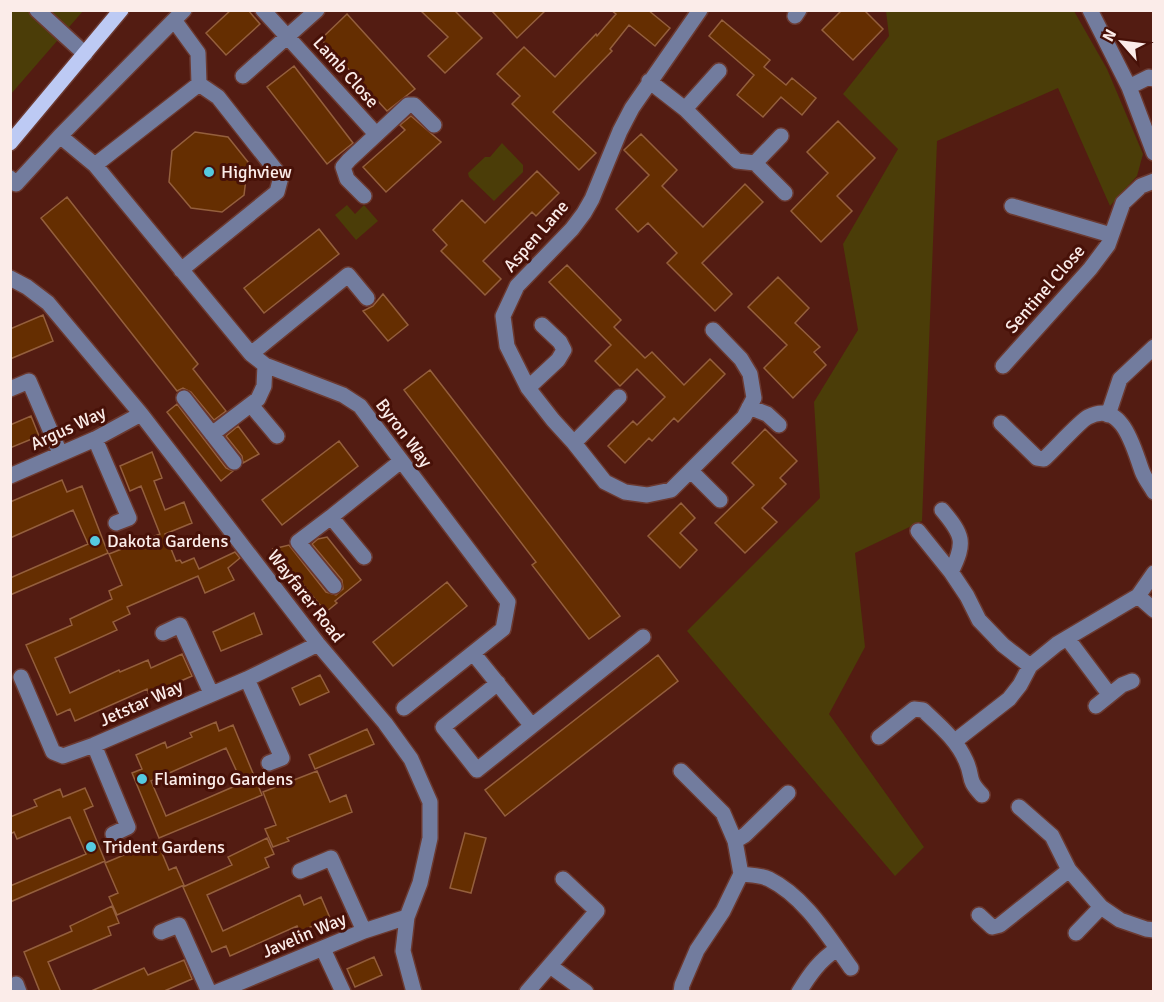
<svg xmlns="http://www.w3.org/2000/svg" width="1164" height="1002" font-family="Signika,sans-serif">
  <rect width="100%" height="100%" fill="#531c12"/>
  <!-- green -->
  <path fill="#4b3d08" d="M 11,11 L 83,11 L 11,94 Z
    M 886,11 L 1074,11 L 1107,69 L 1143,154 L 1137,176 L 1110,206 L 1058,88 L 937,141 L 922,521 L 855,553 L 865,647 L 829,714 L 924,847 L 895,876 L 687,631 L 820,498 L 814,402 L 858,330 L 843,244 L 898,149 L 843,94 L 889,36 Z
    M 502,143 L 523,165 L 523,172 L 494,201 L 469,177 L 468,173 L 485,157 L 490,157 Z
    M 347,205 L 355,214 L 364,205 L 378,221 L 356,240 L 335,215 Z"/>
  <!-- building -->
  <path fill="#652e01" stroke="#945f3d" stroke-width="1.5" fill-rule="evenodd" d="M 231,10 L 248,10 L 260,24 L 226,55 L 206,33 Z
    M 420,10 L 454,10 L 482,38 L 445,73 L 428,56 L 448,37 Z
    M 491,10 L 546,10 L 517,38 Z
    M 611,10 L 648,10 L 670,28 L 655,46 L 629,25 L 610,49 L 612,51 L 553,112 L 596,153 L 579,170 L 512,104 L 520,96 L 497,74 L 524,47 L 555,77 L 596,34 L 597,36 L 616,14 Z
    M 842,10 L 864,10 L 883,29 L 853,60 L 822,30 Z
    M 347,14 L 415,89 L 387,111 L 321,39 Z
    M 722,20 L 770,60 L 764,67 L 786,85 L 792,78 L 816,98 L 802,115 L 781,97 L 763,117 L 737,95 L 754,75 L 709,36 Z
    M 294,66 L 353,143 L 327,164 L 267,87 Z
    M 411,116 L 441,142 L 386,192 L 363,167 L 405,130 L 400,125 Z
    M 838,121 L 875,158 L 837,196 L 852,211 L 821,242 L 791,211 L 828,173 L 807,152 Z
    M 195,132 L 228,137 L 248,162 L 244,195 L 222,212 L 191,208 L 169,182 L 172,151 Z
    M 641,134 L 677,170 L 662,186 L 703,227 L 745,184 L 763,202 L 702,263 L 732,294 L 715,311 L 667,263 L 677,253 L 648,223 L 638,232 L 616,209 L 649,175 L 624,150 Z
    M 537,171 L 559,193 L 536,216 L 532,212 L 483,261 L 501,279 L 485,295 L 441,251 L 447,245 L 433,230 L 462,200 L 485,223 Z
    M 67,197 L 198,364 L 193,369 L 226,411 L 214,420 L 191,392 L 183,388 L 177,391 L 41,218 Z
    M 319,229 L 339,254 L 264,313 L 244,288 Z
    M 567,265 L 621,320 L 614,327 L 645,358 L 652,352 L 684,385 L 710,359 L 725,374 L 678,422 L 674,418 L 652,441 L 649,438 L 625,463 L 608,446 L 633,421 L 637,425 L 665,397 L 637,369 L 620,386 L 595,361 L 611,345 L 549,282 Z
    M 778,277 L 809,308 L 795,323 L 820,347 L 814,352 L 826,365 L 793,398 L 764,368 L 787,345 L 748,307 Z
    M 383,294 L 408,325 L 388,341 L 363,311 L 373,306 Z
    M 43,315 L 53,341 L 10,359 L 10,329 Z
    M 430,370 L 620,616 L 589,639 L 532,565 L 536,562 L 404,390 Z
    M 177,404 L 226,468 L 233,471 L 221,481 L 167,412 Z
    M 31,416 L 39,436 L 10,448 L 10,425 Z
    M 238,426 L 259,454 L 243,463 L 242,456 L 226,436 Z
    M 765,429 L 797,461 L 780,478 L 786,484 L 762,508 L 777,522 L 745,553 L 715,523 L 754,485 L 732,463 Z
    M 339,441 L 358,466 L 282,525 L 262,500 Z
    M 152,452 L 162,478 L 154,481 L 165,510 L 184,502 L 192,523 L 165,534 L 176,561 L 180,560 L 182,563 L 194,558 L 199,569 L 235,552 L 240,558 L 228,568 L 234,580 L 205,593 L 198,576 L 127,607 L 130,614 L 113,622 L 117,630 L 55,658 L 70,693 L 119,670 L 120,672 L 148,660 L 151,668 L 182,654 L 192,676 L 149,695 L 147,689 L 75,721 L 70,709 L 57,715 L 26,645 L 72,625 L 70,619 L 112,599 L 109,591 L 122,585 L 109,554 L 160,534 L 141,486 L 130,491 L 120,466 Z
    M 62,480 L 67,492 L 82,486 L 108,553 L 10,595 L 10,578 L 88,544 L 73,510 L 10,538 L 10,502 Z
    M 681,503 L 695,518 L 680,533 L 697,550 L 680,568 L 648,536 Z
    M 327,537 L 361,580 L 335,601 L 337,603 L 326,612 L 273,549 L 289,545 L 326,592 L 336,595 L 343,589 L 342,580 L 312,544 L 318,539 Z
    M 447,582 L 467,606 L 393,666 L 373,642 Z
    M 254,613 L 262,634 L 221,651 L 213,632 Z
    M 658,655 L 678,681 L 505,816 L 485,790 Z
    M 320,675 L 329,692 L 300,705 L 292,688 Z
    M 216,722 L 219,731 L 233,725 L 262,795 L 159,838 L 132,773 L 142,769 L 136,755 L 165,742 L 167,748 L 192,737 L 190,733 ZM 226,748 L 242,783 L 166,816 L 151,781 Z
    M 367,729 L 374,744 L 315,769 L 309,755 Z
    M 317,771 L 330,802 L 346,795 L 352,812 L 287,838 L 289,841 L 273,847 L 265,829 L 276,825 L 263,792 Z
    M 85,788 L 93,806 L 84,810 L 105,861 L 10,902 L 10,886 L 86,854 L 70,817 L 17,839 L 14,832 L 10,834 L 10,817 L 37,806 L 34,800 L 60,789 L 63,797 Z
    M 465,833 L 486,838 L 471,893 L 450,888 Z
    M 267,838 L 274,854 L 265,858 L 269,867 L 207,895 L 223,931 L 300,895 L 304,905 L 321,897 L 330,918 L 300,932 L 297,926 L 230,956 L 226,946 L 212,952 L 183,887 L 232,865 L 228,857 Z
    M 157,841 L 169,870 L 176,867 L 184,885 L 117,915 L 109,897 L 118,893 L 105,863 Z
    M 112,906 L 119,923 L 108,927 L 111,935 L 48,962 L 61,992 L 40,992 L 24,952 L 72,931 L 70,926 Z
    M 374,957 L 382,975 L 355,987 L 347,969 Z
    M 184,960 L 192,979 L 162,992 L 89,992 L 144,968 L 148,975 Z"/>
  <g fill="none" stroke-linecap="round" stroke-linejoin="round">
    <!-- minor casing -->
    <g stroke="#6b3930" stroke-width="18">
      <path id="minor" d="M 37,10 L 85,54
        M 263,10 L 376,134
        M 700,10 L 632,108 L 620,131 L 592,199 L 584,213 L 572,229 L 517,286 L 503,316 L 507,346 L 528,388 L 553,420 L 574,443 L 605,482 L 625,492 L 647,495 L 671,490 L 744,417 L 754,398 L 750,374 L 741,359 L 713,330
        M 1090,10 L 1129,87 L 1154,153
        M 795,16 L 799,10
        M 174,20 L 198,53 L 199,84
        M 243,76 L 317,10
        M 649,81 L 685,109 L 737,161 L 755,163 L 785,193
        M 1129,87 L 1149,77 L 1154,79
        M 685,109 L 719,71
        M 60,136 L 184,10
        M 755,163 L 781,136
        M 95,165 L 199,84 L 218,97 L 281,177 L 277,192 L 181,270
        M 10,178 L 16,184 L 60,136 L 95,165 L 251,354 L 265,365 L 343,395 L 360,406 L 508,602 L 503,629 L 404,708
        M 364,196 L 347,179 L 343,167 L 349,160 L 408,105 L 414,105 L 434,125
        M 1012,206 L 1111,235
        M 10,278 L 27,287 L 48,303 L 141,414 L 318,644 L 385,723 L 411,759 L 430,802 L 430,838 L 420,883 L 407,917 L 403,951 L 414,992
        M 251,354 L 348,275 L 367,298
        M 1003,366 L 1090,269 L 1108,245 L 1123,203 L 1141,186 L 1154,181
        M 528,388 L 558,360 L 564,350 L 560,342 L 542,325
        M 10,389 L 29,381 L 60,453
        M 184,398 L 234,462
        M 251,405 L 277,436
        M 749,407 L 767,414 L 779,425
        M 1108,415 L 1120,379 L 1154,347
        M 1001,423 L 1037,458 L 1044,459 C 1053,451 1081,420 1088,417 C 1123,399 1134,450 1142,471 C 1145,479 1150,485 1154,492
        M 212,434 L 258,399 L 264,386 L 265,365
        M 95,439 L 129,518 L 116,523
        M 574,443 L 619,397
        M 691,471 L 720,500
        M 10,476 L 95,439 L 141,414
        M 942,510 C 963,535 966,542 951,572
        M 331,517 L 298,542 L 334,586
        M 918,531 L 951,572 L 967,596 L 979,620 L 1003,645 L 1030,666
        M 364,557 L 331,517 L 401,461
        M 1138,596 L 1154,610
        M 163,633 L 180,625 L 211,693
        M 1067,638 L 1109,694
        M 473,653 L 532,726
        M 21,677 L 53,752 L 63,756 L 94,745 L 247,679 L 318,644
        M 247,679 L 282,758 L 269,763
        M 498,683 L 443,727 L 477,770 L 643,637
        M 1096,706 L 1122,685 L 1132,681
        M 879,737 L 914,709 L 923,710 C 939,725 957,740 966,761 C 974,779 966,778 982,795
        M 955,741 L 1009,699 L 1020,685 L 1030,666 L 1057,644 L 1138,596 L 1154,573
        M 94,745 L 128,827 L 113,834
        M 681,771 L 723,813 L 735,841
        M 1019,807 L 1052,836 L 1069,870 L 1101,907 L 1120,920 L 1146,929 L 1154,930
        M 300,871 L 331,858 L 364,931
        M 741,874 C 749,875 761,875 769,879 C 805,897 828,936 851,968
        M 979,915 L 992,927 L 1000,925 L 1069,870
        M 161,932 L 179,925 L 209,992
        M 1076,933 L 1101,907
        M 323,949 L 343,992
        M 550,966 L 586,992
        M 16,984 L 19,992
        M 217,992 L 364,931 L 407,917
        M 527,992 L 597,911 L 563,879
        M 681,992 L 682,985 L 697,950 L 723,911 L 741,874 L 735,841 L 745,835 L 788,793
        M 799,992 C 810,974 820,960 837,949"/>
    </g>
    <!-- major casing -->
    <g stroke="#6b3930" stroke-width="18">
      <path id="major" d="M 10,143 L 121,10"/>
    </g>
    <!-- minor -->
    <use href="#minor" stroke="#727c9e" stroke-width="15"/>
    <!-- major -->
    <use href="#major" stroke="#bdcaf4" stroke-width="15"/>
  </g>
  <!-- markers -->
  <g fill="#55cae0" stroke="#471108" stroke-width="2">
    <circle cx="209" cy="172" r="6"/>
    <circle cx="95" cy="541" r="6"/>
    <circle cx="142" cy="779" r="6"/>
    <circle cx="91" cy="847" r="6"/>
  </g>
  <g text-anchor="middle" stroke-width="6" stroke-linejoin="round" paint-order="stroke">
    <!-- street labels -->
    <g font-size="18" fill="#fbece9" stroke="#471108">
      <text transform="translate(346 72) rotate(48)" y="6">Lamb Close</text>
      <text transform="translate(536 236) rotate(-49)" y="6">Aspen Lane</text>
      <text transform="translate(1045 289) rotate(-49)" y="6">Sentinel Close</text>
      <text transform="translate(68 428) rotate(-25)" y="6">Argus Way</text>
      <text transform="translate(404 433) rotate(53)" y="6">Byron Way</text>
      <text transform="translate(306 596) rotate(52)" y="6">Wayfarer Road</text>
      <text transform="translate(141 703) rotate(-24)" y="6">Jetstar Way</text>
      <text transform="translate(304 935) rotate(-23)" y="6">Javelin Way</text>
    </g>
    <!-- poi labels -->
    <g font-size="18" fill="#fbece9" stroke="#471108" text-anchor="start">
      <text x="221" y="178">Highview</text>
      <text x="107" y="547">Dakota Gardens</text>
      <text x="154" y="785">Flamingo Gardens</text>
      <text x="103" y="853">Trident Gardens</text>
    </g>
  </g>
  <!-- border -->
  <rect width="1164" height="1002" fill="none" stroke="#fbece9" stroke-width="24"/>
  <!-- north arrow -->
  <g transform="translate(1122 42) rotate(298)" stroke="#471108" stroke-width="4.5" paint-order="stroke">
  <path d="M0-4.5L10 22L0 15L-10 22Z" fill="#fbece9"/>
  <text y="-9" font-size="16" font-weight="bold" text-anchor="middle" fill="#fbece9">N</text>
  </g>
</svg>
